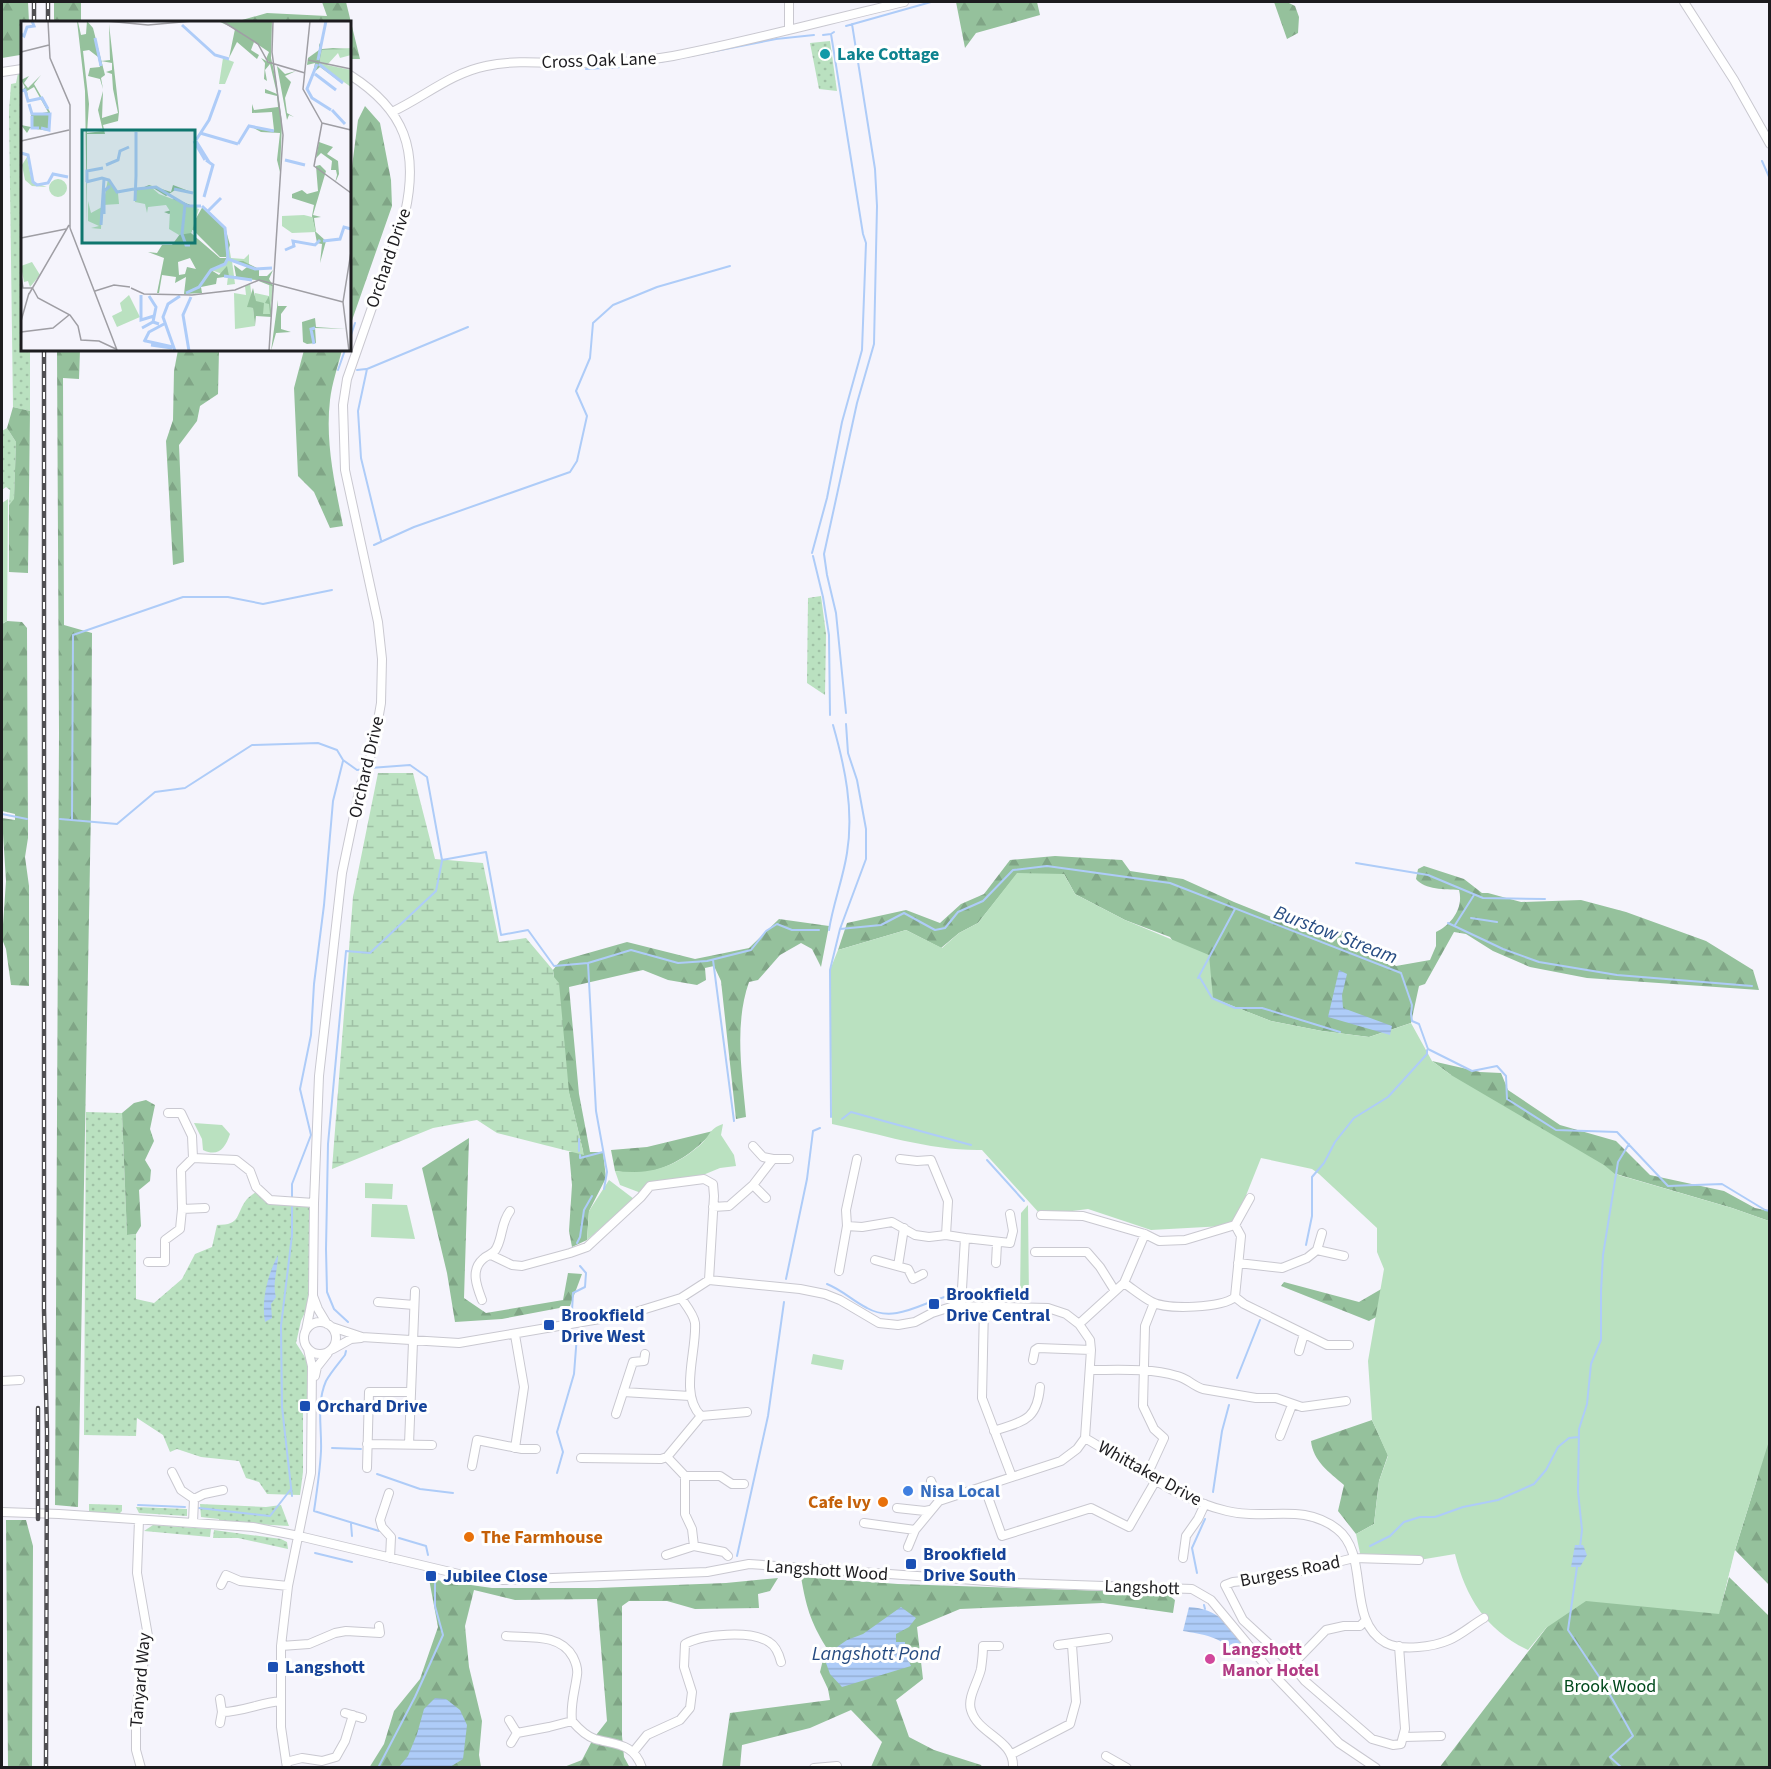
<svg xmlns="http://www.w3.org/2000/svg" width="1771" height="1769" font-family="'Source Sans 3',sans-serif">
  <defs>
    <pattern id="grass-dots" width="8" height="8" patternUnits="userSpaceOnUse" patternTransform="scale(1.5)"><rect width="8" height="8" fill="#bae1c0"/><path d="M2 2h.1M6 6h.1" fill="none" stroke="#9fc0a5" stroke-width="1.8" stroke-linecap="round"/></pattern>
    <pattern id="forest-firs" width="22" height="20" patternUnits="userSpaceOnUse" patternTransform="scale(1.5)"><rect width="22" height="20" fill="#95c19c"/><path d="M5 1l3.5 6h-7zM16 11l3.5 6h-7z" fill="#80a586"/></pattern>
    <pattern id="wetland-marsh" width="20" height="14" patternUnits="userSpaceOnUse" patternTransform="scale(1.5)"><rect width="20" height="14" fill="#bae1c0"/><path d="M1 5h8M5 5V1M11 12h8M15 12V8" fill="none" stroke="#9fc0a5"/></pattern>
    <pattern id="water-rules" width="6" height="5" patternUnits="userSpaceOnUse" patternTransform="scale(1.5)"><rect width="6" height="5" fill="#aeccf8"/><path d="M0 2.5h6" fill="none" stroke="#95afd4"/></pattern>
  </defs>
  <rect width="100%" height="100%" fill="#f5f4fc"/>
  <!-- grass -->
  <path fill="url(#grass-dots)" d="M 830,41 L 837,91 L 819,89 L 810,43 Z
    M 22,72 L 22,350 L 30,350 L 30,411 L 13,407 L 9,111 L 11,84 L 16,83 L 18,73 Z
    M 7,428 L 16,442 L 14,500 L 9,505 L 10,490 L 6,487 L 2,490 L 2,431 Z
    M 821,596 L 826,634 L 825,695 L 807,683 L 808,598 Z
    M 86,1112 L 122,1113 L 127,1235 L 136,1234 L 136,1299 L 154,1303 L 182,1279 L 195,1254 L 212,1247 L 217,1225 C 242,1225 235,1214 247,1199 C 250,1196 255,1193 259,1189 L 270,1200 L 314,1203 L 313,1295 L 301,1321 L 296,1343 L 308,1362 L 312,1389 L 303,1413 L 303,1472 L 300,1495 L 267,1494 L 259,1482 L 246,1478 L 239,1461 L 201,1457 L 177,1449 L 170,1452 L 163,1435 L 137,1418 L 136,1436 L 84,1435 Z
    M 89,1504 L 122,1505 L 122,1511 L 119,1514 L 89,1513 Z
    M 200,1504 L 266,1507 L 281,1505 L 289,1526 L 219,1522 L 219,1519 L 201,1517 Z
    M 136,1507 L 187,1509 L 187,1516 L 139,1513 Z
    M 153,1525 L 211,1529 L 210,1537 L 144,1531 Z
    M 214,1530 L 281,1539 L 287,1542 L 288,1549 L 238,1538 L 213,1538 Z"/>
  <!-- forest -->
  <path fill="url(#forest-firs)" d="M 2,2 L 28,2 L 29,22 L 22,22 L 22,59 L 20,55 L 2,58 Z
    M 54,2 L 81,2 L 81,22 L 54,22 Z
    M 322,2 L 346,2 L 360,59 L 350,59 L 350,22 L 235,22 L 267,13 L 327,16 Z
    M 956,2 L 1037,2 L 1040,15 L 976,33 L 965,48 Z
    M 1274,2 L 1287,2 L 1295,6 L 1299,17 L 1298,33 L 1287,39 Z
    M 365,106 L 380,123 L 391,180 L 392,206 L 350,326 L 350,182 L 358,120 Z
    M 57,350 L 80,350 L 79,379 L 63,378 L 64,625 L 92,633 L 91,809 L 78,1507 L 55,1505 L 59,733 Z
    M 178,350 L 219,350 L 218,394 L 200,406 L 197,421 L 179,445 L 184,562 L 173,565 L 166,441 L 173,420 L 174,371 Z
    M 304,350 L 342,350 C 338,366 332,383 330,400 C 325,443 335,484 343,526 L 330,528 L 314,492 L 298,476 L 294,388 Z
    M 13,407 L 30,411 L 28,573 L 9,572 L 9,505 L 14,499 L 16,442 L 7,428 Z
    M 7,621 L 22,622 L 27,628 L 28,838 L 25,857 L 29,886 L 29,986 L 11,985 L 6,949 L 2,939 L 6,881 L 2,818 L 15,820 L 15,814 L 2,811 L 2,624 Z
    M 1055,856 L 1122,860 L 1130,871 L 1183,879 L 1234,902 L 1279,920 L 1347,932 L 1396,966 L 1430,960 L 1436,946 L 1436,932 C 1451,925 1464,908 1459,890 C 1445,889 1425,890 1416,879 L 1418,869 L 1424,866 L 1464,879 L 1482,893 L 1488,893 L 1521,902 L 1581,900 L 1626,912 L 1706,941 L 1753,970 L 1759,990 L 1587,978 L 1530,967 L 1493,951 L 1466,934 L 1454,932 L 1425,984 L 1419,986 L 1411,1023 L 1369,1037 L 1322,1031 L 1271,1021 L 1212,998 L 1170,937 L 1125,920 L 1075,894 L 1064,874 L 1017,874 L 978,923 L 959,933 L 941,948 L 906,930 L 838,950 L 847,923 L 906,910 L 940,923 L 961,904 L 984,894 L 1010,860 Z
    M 779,919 L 829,926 L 821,967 L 812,949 L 801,943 L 780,955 L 758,980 L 749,982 C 734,1025 742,1072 746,1117 L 736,1119 L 721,981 L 714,966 L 705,968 L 706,980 L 697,985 L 668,980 L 643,970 L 569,987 L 579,1094 L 590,1152 L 603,1152 L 606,1178 L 589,1211 L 587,1240 L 572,1247 L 569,1231 L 572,1185 L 569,1152 L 583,1151 L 568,1089 L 553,970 L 560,961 L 627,942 L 695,959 L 749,948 Z
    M 1432,1061 L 1480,1072 L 1501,1073 L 1508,1090 L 1560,1125 L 1616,1141 L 1650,1175 L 1724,1191 L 1755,1208 L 1769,1211 L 1769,1221 L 1732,1208 L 1616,1174 L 1476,1262 L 1369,1321 L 1281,1286 L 1284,1282 L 1359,1302 L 1474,1235 L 1451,1075 Z
    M 146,1100 L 155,1105 L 150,1129 L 154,1141 L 145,1160 L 151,1170 L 150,1181 L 139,1190 L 141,1226 L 136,1234 L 127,1235 L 122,1113 L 134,1103 Z
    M 713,1131 C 695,1152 672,1168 644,1173 C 635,1175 624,1172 615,1171 L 611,1150 L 647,1147 Z
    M 469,1138 L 464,1298 L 486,1313 L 563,1300 L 568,1273 L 582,1274 L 570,1306 L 502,1319 L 455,1322 L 447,1273 L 422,1168 Z
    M 1769,1416 L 1769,1585 L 1735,1550 L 1758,1476 L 1757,1455 L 1719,1614 L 1729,1577 L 1769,1616 L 1769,1767 L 1439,1768 L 1547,1627 Z
    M 1372,1420 L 1388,1455 L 1379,1481 L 1374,1524 L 1356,1534 L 1338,1511 L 1344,1485 C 1329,1472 1313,1461 1311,1441 Z
    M 6,1520 L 26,1520 L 33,1546 L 32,1767 L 8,1767 Z
    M 801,1577 L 898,1584 L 1166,1593 L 1175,1600 L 1173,1613 L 1103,1603 L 960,1609 L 917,1627 L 923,1679 L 896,1700 L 909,1737 L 934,1750 L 981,1765 L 982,1767 L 871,1767 L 882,1742 L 851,1710 L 810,1728 L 742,1745 L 740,1767 L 722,1768 L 730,1713 L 830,1700 L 828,1689 L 820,1672 L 826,1647 C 810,1621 806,1606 801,1577 Z
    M 778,1578 L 770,1591 L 758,1594 L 759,1608 L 695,1609 L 667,1601 L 629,1601 L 622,1606 L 622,1736 L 624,1757 L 630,1768 L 564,1767 L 582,1760 L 593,1739 L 607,1721 L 597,1599 L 515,1600 L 474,1590 L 465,1626 L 469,1667 L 482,1721 L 479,1755 L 481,1767 L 369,1768 L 384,1744 L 394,1711 L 420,1679 L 430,1650 L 438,1627 L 429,1579 L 492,1588 L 597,1588 L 726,1583 Z"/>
  <!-- wetland -->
  <path fill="url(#wetland-marsh)" d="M 378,773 L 413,773 L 435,859 L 483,863 L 499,942 L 526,938 L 553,970 L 554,977 L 559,983 L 569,1092 L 584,1155 L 497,1133 L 477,1120 L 433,1128 L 332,1169 L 353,897 Z"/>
  <!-- park -->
  <path fill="#bae1c0" d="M 8,499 L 7,621 L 2,624 L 2,503 Z
    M 1017,873 L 1064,874 L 1075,894 L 1125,920 L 1209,955 L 1213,998 L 1271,1021 L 1322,1031 L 1369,1037 L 1411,1023 L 1432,1061 L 1451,1075 L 1604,1165 L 1615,1174 L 1732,1208 L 1769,1221 L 1769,1441 L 1735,1550 L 1719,1614 L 1586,1601 L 1546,1628 L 1528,1650 C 1486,1630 1466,1598 1455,1554 L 1419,1560 L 1361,1558 L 1356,1534 L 1374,1524 L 1379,1481 L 1388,1456 L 1372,1420 L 1368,1361 L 1384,1269 L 1377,1252 L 1377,1228 L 1319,1174 L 1312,1169 L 1261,1158 L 1241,1208 L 1233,1223 L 1224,1226 L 1151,1230 L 1088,1209 L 1041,1215 L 982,1150 C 930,1151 881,1134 832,1124 L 830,970 L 838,950 L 906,930 L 942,948 L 959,933 L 978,923 Z
    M 194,1123 L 222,1125 L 230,1134 C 225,1149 218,1157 203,1150 L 202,1139 Z
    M 723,1124 L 721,1135 L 734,1155 L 736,1166 L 720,1168 L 703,1175 L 647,1184 L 641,1193 L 620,1185 L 615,1171 C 649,1175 673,1168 699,1146 C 710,1137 708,1129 723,1124 Z
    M 609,1180 L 634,1199 L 587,1240 L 589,1211 Z
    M 365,1183 L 393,1184 L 392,1199 L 365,1198 Z
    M 372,1204 L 407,1205 L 415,1239 L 371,1237 Z
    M 1028,1205 L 1029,1300 L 1020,1301 L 1021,1213 Z
    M 813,1354 L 844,1360 L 842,1370 L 811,1364 Z"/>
  <!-- water -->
  <path fill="url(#water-rules)" d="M 1339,970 L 1347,974 L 1342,995 L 1343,1008 L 1392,1026 L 1390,1035 L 1328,1017 Z
    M 278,1255 C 278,1269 272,1284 276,1297 L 271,1304 L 272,1318 L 265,1322 C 261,1300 268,1274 278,1255 Z
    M 1575,1545 L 1583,1545 L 1587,1555 L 1580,1567 L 1571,1567 Z
    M 901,1607 L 916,1618 L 909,1627 L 896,1634 L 896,1642 L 905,1642 L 905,1653 L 911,1666 L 842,1687 L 830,1674 L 826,1663 L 837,1647 L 847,1640 L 863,1634 Z
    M 1189,1607 C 1218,1609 1229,1624 1246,1647 L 1241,1653 L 1234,1654 C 1224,1637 1201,1634 1183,1631 Z
    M 435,1698 L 446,1699 L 460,1710 L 467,1725 L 463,1759 L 450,1767 L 399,1767 L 408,1756 L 417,1734 L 424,1709 Z"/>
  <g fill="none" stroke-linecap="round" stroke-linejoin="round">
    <!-- stream -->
    <path stroke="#aeccf8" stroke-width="2" d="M 846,26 L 931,2
      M 823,35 L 831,34
      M 586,69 L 639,66 L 776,39 L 814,35
      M 1762,161 L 1770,179
      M 350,338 L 355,323
      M 338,370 L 345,350
      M 357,370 L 366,369
      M 381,540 L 361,458 L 358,411 L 367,369 L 468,327
      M 374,545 L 414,527 L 570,472 L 577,461 L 587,416 L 576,391 L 590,358 L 593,323 L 613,305 L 657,287 L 730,266
      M 812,553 L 827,498 L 842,422 L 862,350 L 866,243 L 863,234 L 831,34 L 834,32
      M 813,556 L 823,597 L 829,635 L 830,715
      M 846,713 L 836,613 L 827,575 L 824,554 L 857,403 L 874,344 L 877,206 L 875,169 L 852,24
      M 370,768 L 410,765 L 427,777 L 442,860 L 486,852 L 501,935 L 528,930 L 554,966 L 588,963 L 631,950 L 678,963 L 707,961 L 751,950 L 766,931 L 777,924 L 792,930 L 819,930
      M 2,814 L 27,819
      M 60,819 L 117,824 L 155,792 L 185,788 L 252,745 L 318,743 L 337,750 L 343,760 L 357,770 L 364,769
      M 72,820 L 73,635 L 183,597 L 228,597 L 263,604 L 332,590
      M 1356,863 L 1428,875 L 1483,898 L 1545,899
      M 1471,918 L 1497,922
      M 1448,923 L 1503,949 L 1539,962 L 1617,975 L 1752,986
      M 1455,925 L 1474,895
      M 840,929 L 881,925 L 904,913 L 935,930 L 945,928 L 958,912 L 983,901 L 1013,870 L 1047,866 L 1170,883 L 1401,973 L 1412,1005 L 1411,1014 L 1412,1021 L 1419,1024 L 1428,1049 L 1472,1071 L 1497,1066 L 1506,1076 L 1507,1099 L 1556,1130 L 1617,1132 L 1668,1186 L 1722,1184 L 1765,1210 L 1770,1211
      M 829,930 C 833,904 843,879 847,853 C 854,810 845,767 833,725
      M 713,960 L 734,1121
      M 588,963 L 596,1111 L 607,1172 L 604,1189
      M 1199,976 L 1212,998 L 1235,1008 L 1262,1008 L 1340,1032
      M 1198,978 L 1235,909
      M 831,1117 L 830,970 L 840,929 L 866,859 L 866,829 L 857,780 L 848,753 L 846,724
      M 842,1119 L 851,1112 L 971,1145
      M 579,1139 L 579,1151
      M 580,1155 L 580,1158 L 603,1152
      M 987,1160 L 1024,1201
      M 577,1243 L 580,1237 L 584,1210 L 592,1196
      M 1306,1245 L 1312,1216 L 1312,1177 L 1324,1163 L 1335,1142 L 1354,1118 L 1388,1097 L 1427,1054 L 1427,1050
      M 786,1279 L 807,1179 L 813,1131 L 820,1128
      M 827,1284 C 844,1291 851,1300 867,1308 C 897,1325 926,1299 956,1294
      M 572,1311 L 573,1293 L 585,1287 L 586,1273 L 580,1266
      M 348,1322 L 334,1309 L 327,1292 L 326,1249 L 328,1144 L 346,951 L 370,953 L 436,891 L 442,861
      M 346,1351 L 345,1355 C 339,1363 331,1372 326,1381 C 316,1404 322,1428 321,1451 C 320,1471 317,1491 314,1511 L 379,1531
      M 1237,1378 L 1260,1320
      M 332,1448 L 361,1449
      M 557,1473 L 563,1452 L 557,1432 L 574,1374 L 577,1335
      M 377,1474 L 420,1489 L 453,1493
      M 1213,1492 L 1222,1431 L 1229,1405
      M 292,1496 L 282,1407 L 281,1326 L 292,1235 L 292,1184 L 311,1135 L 300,1089 L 311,1035 L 314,984 L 324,905 L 333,801 L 343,761
      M 138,1505 L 185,1507
      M 199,1508 L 270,1516 L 291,1489
      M 351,1524 L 352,1536
      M 399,1538 L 426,1546 L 428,1555
      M 1370,1546 L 1390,1536 L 1404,1522 L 1420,1517 L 1435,1517 L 1463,1507 L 1498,1500 L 1534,1484 L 1546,1470 L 1558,1447 L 1569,1438 L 1579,1437
      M 1580,1547 L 1582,1530 L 1578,1492 L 1579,1429 L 1587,1404 L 1591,1364 L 1601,1340 L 1601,1291 L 1603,1255 L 1618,1162 L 1629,1144
      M 315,1553 L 352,1562
      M 737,1556 L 768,1416 L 784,1302
      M 1577,1567 L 1568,1630 L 1604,1684 L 1633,1736 L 1610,1757 L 1622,1768
      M 1197,1573 L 1192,1548 L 1205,1519
      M 1204,1605 L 1205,1609
      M 378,1768 L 415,1697 L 443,1635 L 435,1606 L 435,1582"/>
    <!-- minor casing -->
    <g stroke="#c9c8d0" stroke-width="10">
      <path id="minor" d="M 1684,2 L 1734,80 L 1770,144
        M 789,29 L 789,2
        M 2,72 L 22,69
        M 392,112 C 424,97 451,73 486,66 C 508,61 532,62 554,63 C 594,63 634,63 673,56 C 750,41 827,20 904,2
        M 168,1113 L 181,1113 L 192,1136 L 193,1158
        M 753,1146 L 763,1157 L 773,1159
        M 900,1159 L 917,1161 L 931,1160 L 948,1201 L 946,1235
        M 753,1185 L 766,1198
        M 713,1207 L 729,1206 L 753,1185 L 773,1159 L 789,1159
        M 182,1209 L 205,1208
        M 1041,1215 L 1083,1216 L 1145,1234 L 1159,1241 L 1185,1240 L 1235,1225
        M 847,1226 L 846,1210 L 857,1159
        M 965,1238 L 1010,1243 L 1013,1231 L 1010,1214
        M 1317,1250 L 1322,1233
        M 1035,1252 L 1087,1252 L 1100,1267 L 1115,1291
        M 491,1255 L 512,1265 L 522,1266 L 570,1253 L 587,1247 L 641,1197 L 650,1186 L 704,1179 L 713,1184 L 714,1196 L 709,1280
        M 875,1260 L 908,1269 L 913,1279 L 923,1274
        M 148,1262 L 165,1262 L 165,1240 L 180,1229 L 182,1209 L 181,1170 L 193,1158 L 236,1160 L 250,1171 L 256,1187 L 270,1200 L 314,1203
        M 996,1263 L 997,1243
        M 1238,1263 L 1282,1268 L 1307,1258 L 1317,1250 L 1344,1256
        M 898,1266 L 904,1228
        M 839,1271 L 847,1226 L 862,1227 L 892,1222 L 915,1235 L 929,1237 L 946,1235 L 965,1238 L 961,1306
        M 1124,1283 C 1133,1289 1142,1297 1152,1302 C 1167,1310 1222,1308 1235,1297 L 1244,1304 L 1327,1345 L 1349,1345
        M 313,1296 L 318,1309 L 327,1324
        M 1235,1297 L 1241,1236 L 1235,1225 L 1250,1198
        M 681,1298 C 686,1305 694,1315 695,1323 C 697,1351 679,1394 701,1416 L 747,1412
        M 482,1300 C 477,1287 470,1270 483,1259 C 488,1254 494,1255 497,1247 C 503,1235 501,1223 510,1211
        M 378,1302 L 414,1305
        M 984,1307 L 982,1398 L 1012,1477
        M304 1338a16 16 0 1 1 32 0a16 16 0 1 1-32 0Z
        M 1079,1324 L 1124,1283 L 1145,1234
        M 332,1327 L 362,1337 L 459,1343 L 629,1314 L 681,1298 L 709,1280 L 800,1289 L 825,1294 L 840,1300 L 879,1323 L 898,1325 L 915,1322 L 932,1313 L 954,1306 L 1048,1308 L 1066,1314 L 1079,1324 L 1090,1340 L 1091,1350 L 1085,1438 L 1077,1449 L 1061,1461 L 939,1501 L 915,1530 L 908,1547
        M 306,1330 L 313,1295 L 314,1203 L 319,1076 L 342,873 L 360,787 L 373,749 L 381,703 L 382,659 L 378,622 L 345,470 L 343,405 L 347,379 L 405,213 C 419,150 405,110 350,75
        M 333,1349 L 351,1339 L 361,1338
        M 1299,1351 L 1304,1334
        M 1033,1360 L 1035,1350 L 1038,1348 L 1091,1350
        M 1091,1370 C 1119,1370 1150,1368 1177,1376 C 1187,1378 1193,1386 1203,1389 L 1256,1398 L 1276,1398 L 1302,1407 L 1346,1401
        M 315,1376 L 317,1367 L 328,1353
        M 2,1381 L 20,1380
        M 623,1392 L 690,1396
        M 616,1414 L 633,1362 L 644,1361 L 645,1354
        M 994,1431 C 1023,1421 1037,1421 1040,1387
        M 1280,1436 L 1292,1405
        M 1085,1438 C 1130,1464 1176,1499 1227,1511 C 1266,1521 1302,1502 1337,1529 C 1371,1555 1345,1621 1386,1643 C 1402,1651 1433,1647 1449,1640 C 1461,1635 1472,1625 1484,1618
        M 367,1444 L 432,1445
        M 409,1444 L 415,1291
        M 515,1448 L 524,1387 L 515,1335
        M 667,1457 L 685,1476 L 685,1514 L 692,1529 L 694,1546
        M 581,1458 L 661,1459 L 667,1457 L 701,1416
        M 472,1466 L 477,1440 L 522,1449 L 536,1449
        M 367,1468 L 369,1392 L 410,1392
        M 172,1472 L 181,1490 L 194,1499 L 193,1523
        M 1147,1475 L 1164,1438 L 1154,1429 L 1143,1406 L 1145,1326 L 1154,1303
        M 685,1476 L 720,1476 L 732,1484 L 744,1484
        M 931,1481 L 939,1501
        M 984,1486 L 1002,1536 L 1091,1508 L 1129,1527 L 1156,1480
        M 389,1493 L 380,1520 L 382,1527 L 391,1537 L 390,1558
        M 194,1499 L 204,1494 L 223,1490
        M 897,1508 L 925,1511 L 930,1510
        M 2,1512 L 59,1514 L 253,1527 L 299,1536 L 463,1575 L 503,1580 L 707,1572 L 749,1564 L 1016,1583 L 1192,1589 L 1211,1600 L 1271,1672 L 1339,1743 L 1376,1768
        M 139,1520 L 137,1573 L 148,1636 L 136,1709 L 136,1750 L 141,1768
        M 864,1523 L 915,1530
        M 666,1555 L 694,1546 L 724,1552 L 728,1556
        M 1183,1558 L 1186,1536 L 1198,1519 L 1205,1504
        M 221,1585 L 226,1575 L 240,1581 L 288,1586
        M 1365,1621 L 1360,1626 L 1344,1626 L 1326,1630 L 1292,1665 L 1305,1681 L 1372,1739 L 1393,1745 L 1401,1744 L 1405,1729 L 1399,1646
        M 506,1636 C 529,1638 560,1633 573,1657 C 576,1663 578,1669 577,1675 C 575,1691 570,1704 572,1721 C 578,1728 586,1736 595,1739 C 616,1745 634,1743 642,1768
        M 1058,1645 L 1108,1638
        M 281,1646 L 309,1644 L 335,1633 L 346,1631 L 380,1633 L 379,1626
        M 999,1646 L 983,1646 C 983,1654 982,1662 981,1669 C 978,1682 967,1698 971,1710 C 978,1735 1015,1739 1013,1768
        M 1292,1665 L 1243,1620 L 1225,1585 L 1233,1582 L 1272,1578 L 1354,1558 L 1419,1560
        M 220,1699 L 222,1712 L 220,1723
        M 222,1712 C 242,1712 260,1703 280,1701
        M 345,1713 L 362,1718
        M 509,1720 L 517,1733 L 511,1743
        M 517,1733 L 549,1727 L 572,1721
        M 1404,1737 L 1441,1736
        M 634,1751 L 647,1735 L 680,1720 L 690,1708 L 692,1692 L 684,1667 L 685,1644 C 703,1634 751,1630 769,1642 C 776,1646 779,1654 781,1662
        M 1012,1754 L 1070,1724 L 1076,1702 L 1072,1645
        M 1106,1756 L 1127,1768
        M 286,1762 L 302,1758 L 322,1761 L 336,1757 L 345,1741 L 353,1715
        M 287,1768 L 281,1727 L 281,1646 L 288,1586 L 311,1473 L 312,1366 L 308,1349
        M 814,1768 L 837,1766"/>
    </g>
    <!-- minor -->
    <use href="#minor" stroke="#fff" stroke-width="8"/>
    <!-- rail casing -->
    <g stroke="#504f53" stroke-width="4.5">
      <path id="rail" d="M 34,2 L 34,22
        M 48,2 L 48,22
        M 44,350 L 44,1310 L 47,1432 L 46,1768
        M 38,1408 L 38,1519"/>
    </g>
    <!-- rail -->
    <use href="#rail" stroke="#fff" stroke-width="2" stroke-dasharray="7" stroke-linecap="butt"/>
  </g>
  <!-- markers -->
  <circle fill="#0f9aa8" stroke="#fff" stroke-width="2" cx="825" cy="54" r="6"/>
  <g fill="#1a4fb4" stroke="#fff" stroke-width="2">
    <rect x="928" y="1298" width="12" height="12" rx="3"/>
    <rect x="543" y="1319" width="12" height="12" rx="3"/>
    <rect x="299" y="1400" width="12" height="12" rx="3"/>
    <rect x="905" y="1558" width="12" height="12" rx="3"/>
    <rect x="425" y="1570" width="12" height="12" rx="3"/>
    <rect x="267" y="1661" width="12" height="12" rx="3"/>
  </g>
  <circle fill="#3f7fe0" stroke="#fff" stroke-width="2" cx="908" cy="1491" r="6"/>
  <g fill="#e8710a" stroke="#fff" stroke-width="2">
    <circle cx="883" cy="1502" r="6"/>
    <circle cx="469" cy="1537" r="6"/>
  </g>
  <circle fill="#d1479c" stroke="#fff" stroke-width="2" cx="1210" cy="1659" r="6"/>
  <g text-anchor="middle" stroke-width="6" stroke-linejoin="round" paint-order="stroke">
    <!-- culture labels -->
    <g font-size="18" font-weight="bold" fill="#0d838f" stroke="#fff" text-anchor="start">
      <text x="837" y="60">Lake Cottage</text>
    </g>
    <!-- street labels -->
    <g font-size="18" fill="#1d1c1f" stroke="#fff">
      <text transform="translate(599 60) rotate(-2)" y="6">Cross Oak Lane</text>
      <text transform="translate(388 258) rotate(-71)" y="6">Orchard Drive</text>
      <text transform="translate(366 767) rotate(-77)" y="6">Orchard Drive</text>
      <text transform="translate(1150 1473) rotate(29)" y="6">Whittaker Drive</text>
      <text transform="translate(827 1570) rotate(4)" y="6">Langshott Wood</text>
      <text transform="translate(1290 1571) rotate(-11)" y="6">Burgess Road</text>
      <text transform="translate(1142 1587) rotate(2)" y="6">Langshott</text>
      <text transform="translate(140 1680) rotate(-85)" y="6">Tanyard Way</text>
    </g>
    <!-- transit labels -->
    <g font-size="18" font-weight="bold" fill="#164399" stroke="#fff" text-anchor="start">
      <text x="946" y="1300">Brookfield<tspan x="946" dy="21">Drive Central</tspan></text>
      <text x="561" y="1321">Brookfield<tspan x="561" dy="21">Drive West</tspan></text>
      <text x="317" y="1412">Orchard Drive</text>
      <text x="923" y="1560">Brookfield<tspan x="923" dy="21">Drive South</tspan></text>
      <text x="443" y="1582">Jubilee Close</text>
      <text x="285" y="1673">Langshott</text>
    </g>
    <!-- shop labels -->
    <g font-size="18" font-weight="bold" fill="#366cbe" stroke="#fff" text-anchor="start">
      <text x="920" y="1497">Nisa Local</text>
    </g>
    <!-- food labels -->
    <g font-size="18" font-weight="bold" fill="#c56008" stroke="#fff" text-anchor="end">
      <text x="871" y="1508">Cafe Ivy</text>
      <text x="481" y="1543" text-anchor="start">The Farmhouse</text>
    </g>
    <!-- hotel labels -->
    <g font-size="18" font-weight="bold" fill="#b23c85" stroke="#fff" text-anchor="start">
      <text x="1222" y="1655">Langshott<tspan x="1222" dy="21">Manor Hotel</tspan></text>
    </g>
    <!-- park labels -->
    <g font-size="18" fill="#00491c" stroke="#fff">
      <text x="1610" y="1692">Brook Wood</text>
    </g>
    <!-- water labels -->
    <g font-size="20" font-style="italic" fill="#274c82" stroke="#fff">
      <text transform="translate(1336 934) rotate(21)" y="7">Burstow Stream</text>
      <text x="876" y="1660">Langshott Pond</text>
    </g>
  </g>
  <!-- overview -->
  <g transform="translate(21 21)">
    <rect width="330" height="330" fill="#f5f4fc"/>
    <path d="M 330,27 L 330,34 L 319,37 L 317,32 L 306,44 L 330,49 L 330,66 L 300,45 L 299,39 L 301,29 ZM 202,37 L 213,41 L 204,63 L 198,63 ZM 6,136 L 11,161 L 26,166 L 11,165 L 4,159 L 1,144 ZM28 167a9 9 0 1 1 18 0a9 9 0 1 1-18 0ZM 67,180 L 70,192 L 81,186 L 80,208 L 70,207 L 78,205 L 67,200 ZM 208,225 L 210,237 L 223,238 L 228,233 L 228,243 L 211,240 L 214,263 L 206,264 L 207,255 L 190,249 L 204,240 ZM 229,262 L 231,278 L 227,286 L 232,287 L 234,305 L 214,308 L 213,272 L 225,274 L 224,265 ZM 248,264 L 253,266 L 249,293 L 234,293 L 234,272 L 248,275 Z" fill="#bae1c0"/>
    <path d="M 56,0 L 61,0 L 57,1 L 60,14 L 65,13 L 66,0 L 72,7 L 84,54 L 80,57 L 82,68 L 79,58 L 67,55 L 69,47 L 79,46 L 77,36 L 68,29 L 62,30 L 68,83 L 66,112 L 82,110 L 77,89 L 82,70 L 81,97 L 97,92 L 92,68 L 91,53 L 85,51 L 91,49 L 91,42 L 80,40 L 89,39 L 88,3 L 98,91 L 97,100 L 82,104 L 84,113 L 66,113 L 66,205 L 64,70 ZM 197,0 L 251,0 L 250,37 L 255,59 L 261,101 L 259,151 L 256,139 L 259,112 L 240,111 L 229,105 L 253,109 L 251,91 L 231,92 L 231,83 L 233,89 L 257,86 L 256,75 L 244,72 L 244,68 L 256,73 L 249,43 L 244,49 L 246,60 L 243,58 L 244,42 L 240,37 L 249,42 L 245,38 L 248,31 L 233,21 L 230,29 L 238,34 L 236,38 L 216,21 L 208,37 L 214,8 ZM 298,22 L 301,28 L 312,27 L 327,28 L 301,29 L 299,39 L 300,45 L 322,63 L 299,46 L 292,52 L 294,42 L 286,44 L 287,37 L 298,29 ZM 256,45 L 264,53 L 275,50 L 264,55 L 270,61 L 264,77 L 266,92 L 273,96 L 268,94 L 266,99 ZM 20,54 L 13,63 L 29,91 L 28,110 L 9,107 L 6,112 L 0,104 L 10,106 L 10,94 L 27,91 L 13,66 L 6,70 L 8,82 L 4,70 L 0,71 L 4,66 L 0,59 L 8,55 L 3,62 L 7,67 ZM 298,121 L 312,126 L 306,133 L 317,140 L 318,153 L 314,162 L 316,154 L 315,149 L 310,149 L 311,140 L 300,132 L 295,137 ZM 299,144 L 305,150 L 292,194 L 300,196 L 293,197 L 295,211 L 305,220 L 299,242 L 301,223 L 296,222 L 291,195 L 293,184 L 271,177 L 271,173 L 281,169 L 286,173 L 297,170 L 295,145 ZM 128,164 L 150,171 L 152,164 L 173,172 L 154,169 L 145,175 L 129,165 L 121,170 L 114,170 ZM 152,177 L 177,187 L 174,187 L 174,199 L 182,185 L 204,206 L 209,224 L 205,236 L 199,236 L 171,208 L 173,203 L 170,212 L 199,237 L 206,237 L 203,244 L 190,249 L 198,254 L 206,245 L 208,255 L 215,255 L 213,244 L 221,250 L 226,246 L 211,240 L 222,240 L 238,248 L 238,255 L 246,255 L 252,249 L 248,258 L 253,266 L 235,259 L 203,256 L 196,257 L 195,263 L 180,266 L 181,272 L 163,273 L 165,256 L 154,262 L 155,256 L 141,254 L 138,272 L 136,272 L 143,237 L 127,231 L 136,232 L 141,224 L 151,224 L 159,213 L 155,190 L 148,193 L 143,191 L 155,188 ZM 169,237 L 175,248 L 166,246 L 164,253 L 158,254 L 157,241 ZM 232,267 L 235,280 L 243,282 L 242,293 L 249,293 L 248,283 L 244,282 L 248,275 L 251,296 L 235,295 L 234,305 L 232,287 L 226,286 ZM 257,279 L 257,285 L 266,285 L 260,293 L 260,308 L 270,311 L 255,312 L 250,330 ZM 294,297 L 295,306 L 325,308 L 294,307 L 295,322 L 286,323 L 282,321 L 281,301 Z" fill="#95c19c" fill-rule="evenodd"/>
    <path d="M 87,158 L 97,172 L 98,183 L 82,184 Z" fill="#bae1c0"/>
    <path d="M 129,165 L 138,173 L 178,188 L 170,212 L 158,214 L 148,208 L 149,190 L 145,184 L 127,186 L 126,192 L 124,183 L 114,181 L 114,170 ZM 283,194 L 291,196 L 295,211 L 271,212 L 261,205 L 261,195 ZM 11,241 L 19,254 L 9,266 L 7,260 L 3,261 L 0,245 ZM 108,274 L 119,296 L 96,306 L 91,295 L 101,290 L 99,282 Z" fill="#bae1c0"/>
    <path fill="none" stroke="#aeccf8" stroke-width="3" d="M 161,4 L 194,34 L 208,38M 0,13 L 3,15 L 6,6 L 13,5 L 11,0M 74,17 L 80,45M 297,39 L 305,0M 296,43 L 286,68 L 291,77 L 310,89M 298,43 L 322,62M 294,53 L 315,69M 0,70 L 4,69 L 7,80 L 21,77 L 27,88M 8,83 L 11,93 L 29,93 L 28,109 L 20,107M 311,89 L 324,103M 11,95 L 11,107 L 18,107M 179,112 L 217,123M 175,119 L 188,99 L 199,69M 173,120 L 184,139M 175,120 L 188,141M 217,123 L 228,105 L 253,110M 0,132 L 7,134 L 12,161 L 16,164 L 27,162 L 32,153 L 47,156M 264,139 L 284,144M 85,144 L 97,139 L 99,130 L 108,126M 115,155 L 115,111M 65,161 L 81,157 L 88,159 L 96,171 L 113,168M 66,161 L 66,150 L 82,147M 115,168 L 135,166 L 167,185 L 180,185M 153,168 L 172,172M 183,176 L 192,144 L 185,139M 114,180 L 115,155M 164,184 L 161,213 L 165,224 L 169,224M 186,191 L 200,177M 83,193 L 83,170 L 89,165M 80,204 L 83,158M 302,220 L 319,218 L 323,206 L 330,208M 264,229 L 273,225 L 272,220 L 294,224 L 299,219M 207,238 L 234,248 L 251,247M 203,255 L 231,259M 165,272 L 178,266 L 190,249 L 204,243 L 207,237 L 204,207 L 181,185M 120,274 L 120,299 L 133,295M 128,275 L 135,286 L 132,301M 121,307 L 132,301 L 138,303M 125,320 L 152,326M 123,321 L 128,311 L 143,303M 293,323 L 290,308 L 294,307M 130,324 L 151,327M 154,330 L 142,296 L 147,283 L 159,275M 168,330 L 162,294 L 170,276"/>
    <path fill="none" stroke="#9f9ea4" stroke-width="1.5" d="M 27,0 L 29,37 L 49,84 L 49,207M 85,0 L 127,4 L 172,0M 201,0 L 237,23 L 247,41 L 284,52M 289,0 L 282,68 L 301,102M 0,31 L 28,24M 287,39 L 330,48M 301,102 L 293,145 L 330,172M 301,102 L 330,109M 0,120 L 48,109M 49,207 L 96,329M 0,217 L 45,208M 0,255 L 2,267 L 12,267M 11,266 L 17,277 L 49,294 L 57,305 L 60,319 L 78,320 L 95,328M 110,267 L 123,273 L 171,274 L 214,269 L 238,259 L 322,281M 74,270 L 93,264 L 109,266M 8,273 L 48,204M 0,300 L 8,272M 0,311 L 32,307 L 48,294M 248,330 L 262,114 L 251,31 L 252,0M 328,330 L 322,281 L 330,231"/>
    <path fill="#0f766e" fill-opacity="0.15" stroke="#0f766e" stroke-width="3" d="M 61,109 L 174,109 L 174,222 L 61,222 Z"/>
    <rect width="330" height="330" fill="none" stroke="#1d1c1f" stroke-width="3"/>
  </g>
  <!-- border -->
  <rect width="1771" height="1769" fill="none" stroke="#1d1c1f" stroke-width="6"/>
</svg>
